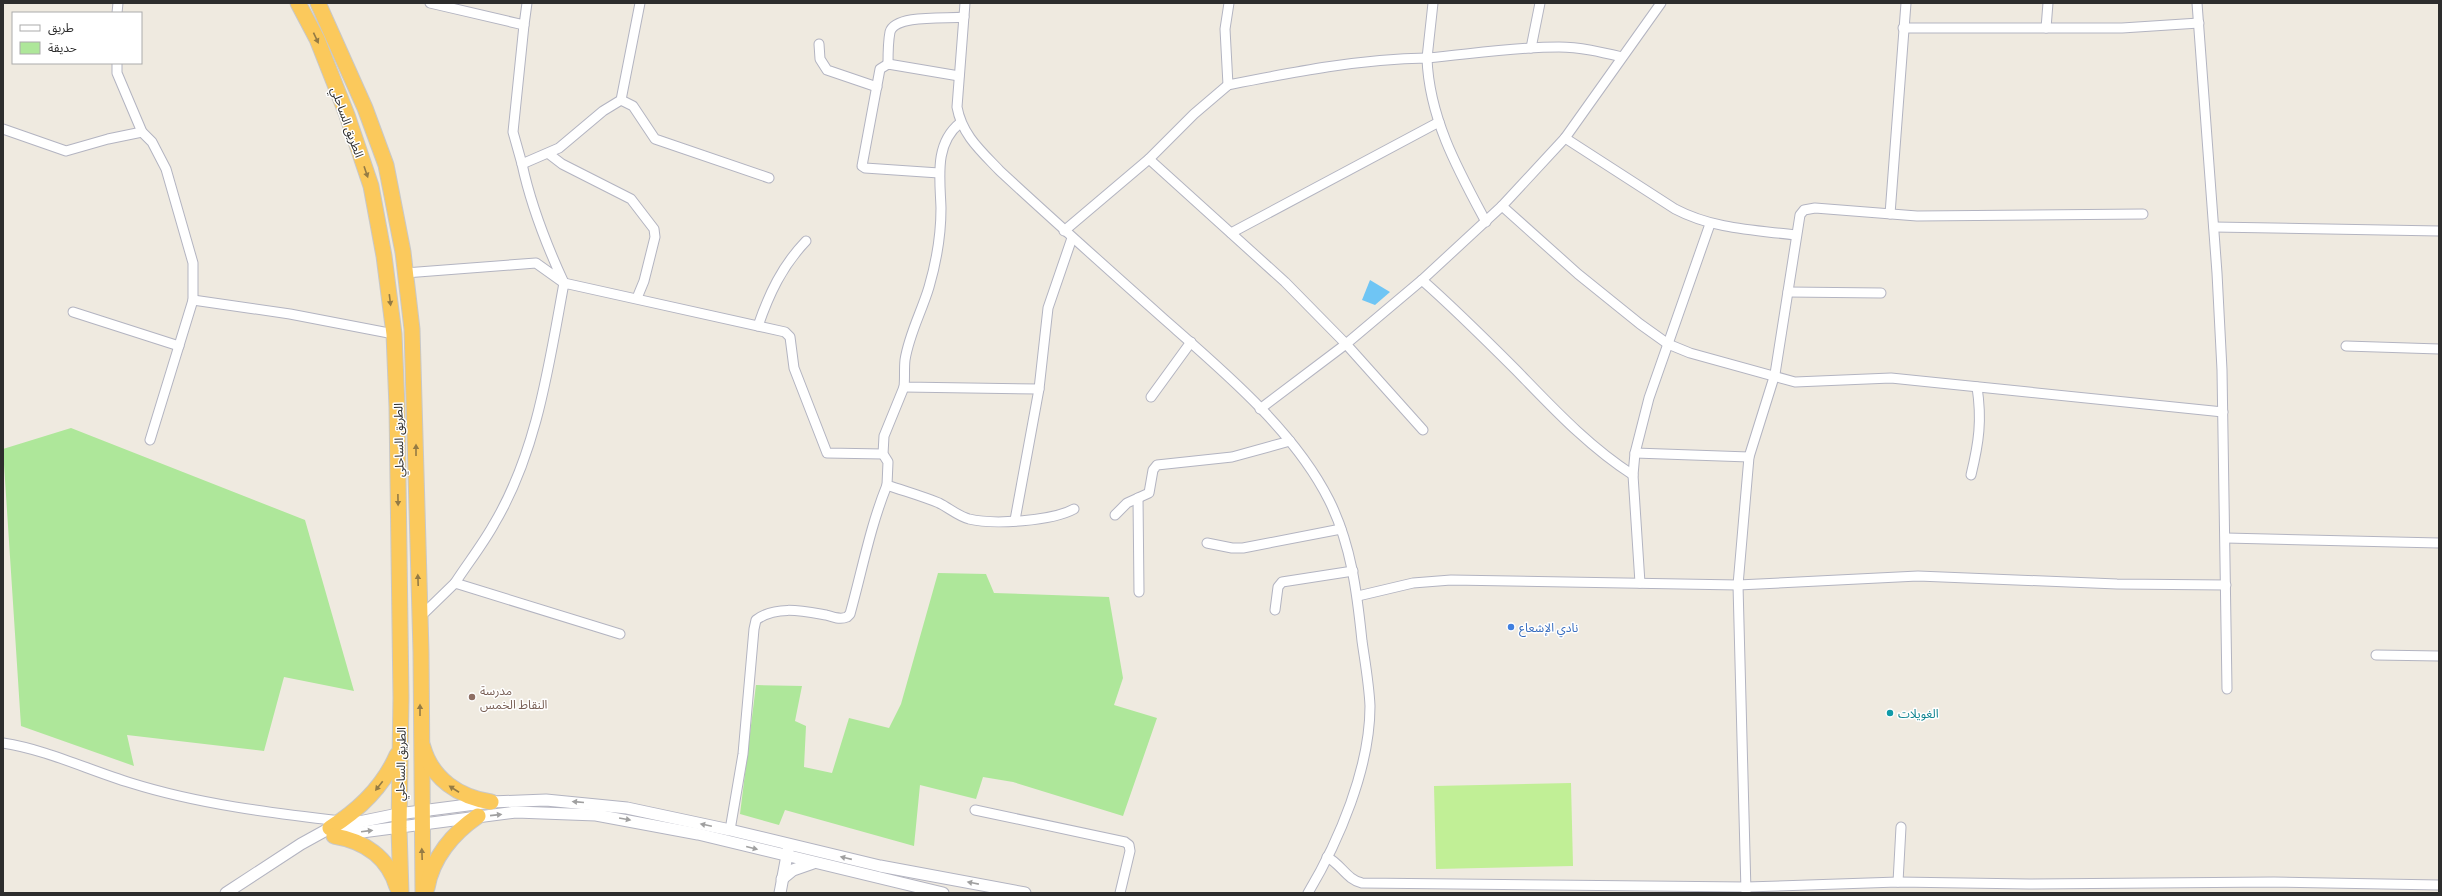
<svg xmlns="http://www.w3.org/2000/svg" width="2442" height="896" viewBox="0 0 2442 896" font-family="'Exo 2','Noto Sans Arabic',sans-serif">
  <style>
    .green { fill: #aee79a }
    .pitch { fill: #c1ef96 }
    .water { fill: #6fc5f4 }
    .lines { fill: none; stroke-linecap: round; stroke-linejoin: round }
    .minor-casing { stroke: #b3b4c1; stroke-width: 11 }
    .tertiary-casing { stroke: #b3b4c1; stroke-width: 13 }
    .trunk-casing { stroke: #c8c8c8; stroke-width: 17 }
    .minor { stroke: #fff; stroke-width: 9 }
    .tertiary { stroke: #fff; stroke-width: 11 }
    .trunk { stroke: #fbc95c; stroke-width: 15 }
    .oneway { fill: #947b44 }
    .oneway2 { fill: #a0a0a0 }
    .shop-dot { fill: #3f7fe0; stroke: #fff; stroke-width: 1.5 }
    .education-dot { fill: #8d6e63; stroke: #fff; stroke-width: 1.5 }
    .culture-dot { fill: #0f9aa8; stroke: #fff; stroke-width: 1.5 }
    .labels { text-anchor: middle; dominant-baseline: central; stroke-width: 3; stroke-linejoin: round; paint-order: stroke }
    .street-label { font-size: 12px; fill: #2d2d2d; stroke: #fff }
    .shop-label { font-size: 12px; fill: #366cbe; stroke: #fff; text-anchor: start }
    .education-label { font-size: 12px; fill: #785e54; stroke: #fff; text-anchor: start }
    .culture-label { font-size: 12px; fill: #0d838f; stroke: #fff; text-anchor: start }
  </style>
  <rect width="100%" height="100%" fill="#efeae0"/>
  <g class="green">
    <path d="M71 428 305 520 354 691 284 677 264 751 127 735 134 766 21 726 3 449Z"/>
    <path d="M938 573 986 574 994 593 1109 597 1123 678 1114 705 1157 718 1123 816 1013 782 983 777 976 799 920 785 914 846 785 810 779 825 740 814 756 685 802 686 795 721 806 726 804 767 832 773 849 718 889 728 901 704Z"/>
  </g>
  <path class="pitch" d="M1571 783 1573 866 1436 869 1434 786Z"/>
  <path class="water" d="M1370 280 1390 292 1375 305 1362 300Z"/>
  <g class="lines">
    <g class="minor-casing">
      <g id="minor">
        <path d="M430 3 524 25 527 3"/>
        <path d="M965 3 957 107C962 135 981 151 1000 171 1054 221 1109 270 1164 319 1222 370 1294 430 1329 500 1351 544 1357 592 1362 641 1365 662 1369 684 1370 706 1370 768 1339 841 1308 893"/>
        <path d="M1229 3 1225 29 1228 85C1294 72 1359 59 1427 58 1429 118 1458 170 1486 222"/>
        <path d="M1433 3 1427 58C1471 54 1515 47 1559 47 1580 47 1601 52 1622 57"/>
        <path d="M2197 3 2217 273 2222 370 2227 689"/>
        <path d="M117 13 118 3"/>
        <path d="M524 25 513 132 522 164 559 148 603 111 621 100 633 106 655 139 769 178"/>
        <path d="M1903 28H2122L2199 23"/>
        <path d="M2046 28 2048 3"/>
        <path d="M819 44 820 59 827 70 877 87"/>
        <path d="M1531 48 1540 3"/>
        <path d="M117 63V73L142 132 152 142 166 169 193 263V300L150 440"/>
        <path d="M888 64C888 54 888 42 890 32 895 14 948 19 964 17"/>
        <path d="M621 100 640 3"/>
        <path d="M960 123C934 144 940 178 941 208 941 234 936 263 929 287 922 311 909 334 905 360 904 369 905 378 904 387L1039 389 1048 308 1072 238"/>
        <path d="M3 129 66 151 108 139 142 132"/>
        <path d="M1565 138 1675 209C1713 229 1754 230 1795 235"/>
        <path d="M549 154 562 164 631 199 654 229 655 237 644 281 637 298"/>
        <path d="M1149 159 1285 282 1346 344 1423 430"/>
        <path d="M939 173 865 168 862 166 880 69 888 64 959 76"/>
        <path d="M1502 206 1578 274 1640 324 1668 344 1690 353 1795 382 1891 378 2223 412"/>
        <path d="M1890 214 1906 3"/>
        <path d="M2214 227 2439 231"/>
        <path d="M1064 231 1149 159 1194 114 1228 85"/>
        <path d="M1231 233 1439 122"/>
        <path d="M405 273 536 263 564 283C546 244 531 206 522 164"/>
        <path d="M1422 280C1455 309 1485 339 1516 370 1553 408 1588 446 1633 475"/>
        <path d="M1788 292 1881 293"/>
        <path d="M193 300 290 314 394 334"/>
        <path d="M73 312 179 346"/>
        <path d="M758 326C769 294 782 266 806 241"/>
        <path d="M2346 346 2439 349"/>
        <path d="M904 387 884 436 883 454 888 462 887 485C904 491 922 496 939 503 949 508 958 516 969 519 994 525 1052 521 1074 509"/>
        <path d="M1151 397 1191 342"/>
        <path d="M1260 409 1346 344 1422 280 1502 206 1565 138 1661 3"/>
        <path d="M1635 453 1749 457"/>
        <path d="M1971 475C1979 442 1982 420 1977 387"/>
        <path d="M1138 498 1139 592"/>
        <path d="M1115 515 1127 503 1149 493 1153 470 1157 465 1232 457 1290 441"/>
        <path d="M1015 520 1039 389"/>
        <path d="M2226 538 2439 543"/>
        <path d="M1207 543 1232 548H1243L1341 529"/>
        <path d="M455 583C468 563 483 544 494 524 537 452 549 364 564 283L785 332 790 337 794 368 827 453 883 454"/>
        <path d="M1640 583 1633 475 1635 453 1649 398 1710 224"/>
        <path d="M1358 596 1413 583 1451 580 1738 585 1918 576 2117 584 2226 585"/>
        <path d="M1275 610 1278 587 1282 582 1353 571"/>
        <path d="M420 617 455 583 620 634"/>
        <path d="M2376 655 2439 656"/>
        <path d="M3 743C48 750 88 770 131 783 198 804 271 813 341 821"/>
        <path d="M975 810 1125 842 1129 845 1130 851 1120 893"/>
        <path d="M730 830 743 754 754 629 756 620C776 605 803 611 826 615 832 617 840 620 847 617L850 614C862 571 870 527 887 485"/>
        <path d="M1327 857C1341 864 1347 880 1362 883L1746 887 1898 882 2029 884 2274 882 2439 885"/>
        <path d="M1898 882 1901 827"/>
        <path d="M1746 892 1738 585 1749 457 1775 374 1800 215 1804 210 1815 208 1917 216 2143 214"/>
      </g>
    </g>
    <g class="tertiary-casing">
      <g id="tertiary">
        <path d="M339 835 516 812 596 815 698 834 943 893"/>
        <path d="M782 879 793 870 813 863"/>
        <path d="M226 893 301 844 330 828 398 814 491 802 546 800 627 808 730 830 880 866 1025 893"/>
        <path d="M780 893 788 850"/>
      </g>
    </g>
    <g class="trunk-casing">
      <g id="trunk">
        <path d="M298 3 317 39 347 115 371 186 384 256 394 334 397 407 401 698 399 828 401 893"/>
        <path d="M318 3 365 108 386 165 403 252 412 329 421 652 423 893"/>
        <path d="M423 747C432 779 459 797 491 802"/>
        <path d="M330 828C359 810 383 787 397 755"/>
        <path d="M334 836C364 841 388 857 397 887"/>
        <path d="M427 888C432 858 453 833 478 816"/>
      </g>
    </g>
    <use href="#minor" class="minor"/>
    <use href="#tertiary" class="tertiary"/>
    <use href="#trunk" class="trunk"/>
  </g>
  <defs><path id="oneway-solid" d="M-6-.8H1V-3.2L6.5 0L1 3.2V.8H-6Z"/></defs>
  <g class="oneway">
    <use href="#oneway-solid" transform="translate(316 38) rotate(65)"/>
    <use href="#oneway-solid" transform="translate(366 172) rotate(71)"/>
    <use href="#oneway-solid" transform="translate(390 300) rotate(83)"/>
    <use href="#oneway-solid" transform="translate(416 450) rotate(-90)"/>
    <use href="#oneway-solid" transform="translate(398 500) rotate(89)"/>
    <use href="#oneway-solid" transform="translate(418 580) rotate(-92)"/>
    <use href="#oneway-solid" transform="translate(420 710) rotate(-90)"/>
    <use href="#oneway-solid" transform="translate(379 786) rotate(128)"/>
    <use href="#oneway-solid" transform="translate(454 789) rotate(-147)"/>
    <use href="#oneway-solid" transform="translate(422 854) rotate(-92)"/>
  </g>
  <g class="oneway2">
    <use href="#oneway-solid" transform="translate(578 802) rotate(-175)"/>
    <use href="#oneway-solid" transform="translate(496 815) rotate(-6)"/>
    <use href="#oneway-solid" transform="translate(625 819) rotate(10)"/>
    <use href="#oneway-solid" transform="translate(706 825) rotate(-168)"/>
    <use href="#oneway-solid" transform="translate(367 831) rotate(-7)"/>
    <use href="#oneway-solid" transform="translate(752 848) rotate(14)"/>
    <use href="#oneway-solid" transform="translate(846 858) rotate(-167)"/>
    <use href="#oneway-solid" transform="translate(973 883) rotate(-169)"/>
  </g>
  <circle class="shop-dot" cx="1511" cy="627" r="4"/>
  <circle class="education-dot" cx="472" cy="697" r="4"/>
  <circle class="culture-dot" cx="1890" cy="713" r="4"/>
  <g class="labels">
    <g class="street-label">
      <text transform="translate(348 122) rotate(70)">الطريق الساحلي</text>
      <text transform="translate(398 440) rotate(-91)">الطريق الساحلي</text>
      <text transform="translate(400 764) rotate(-89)">الطريق الساحلي</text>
    </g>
    <g class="shop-label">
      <text x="1519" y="627">نادي الإشعاع</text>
    </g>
    <g class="education-label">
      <text x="480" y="690">مدرسة<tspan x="480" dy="14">النقاط الخمس</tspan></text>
    </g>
    <g class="culture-label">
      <text x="1898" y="713">الغويلات</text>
    </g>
  </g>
  <rect width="2442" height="896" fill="none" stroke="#2d2d2d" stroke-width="8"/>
  <rect x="12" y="12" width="130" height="52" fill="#ffffff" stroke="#ababab"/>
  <rect x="20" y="25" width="20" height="6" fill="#ffffff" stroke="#ababab"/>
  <text x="48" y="32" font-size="12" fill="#2d2d2d">طريق</text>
  <rect x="20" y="42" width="20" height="12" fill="#aee79a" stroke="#ababab"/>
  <text x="48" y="52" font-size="12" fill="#2d2d2d">حديقة</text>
</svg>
